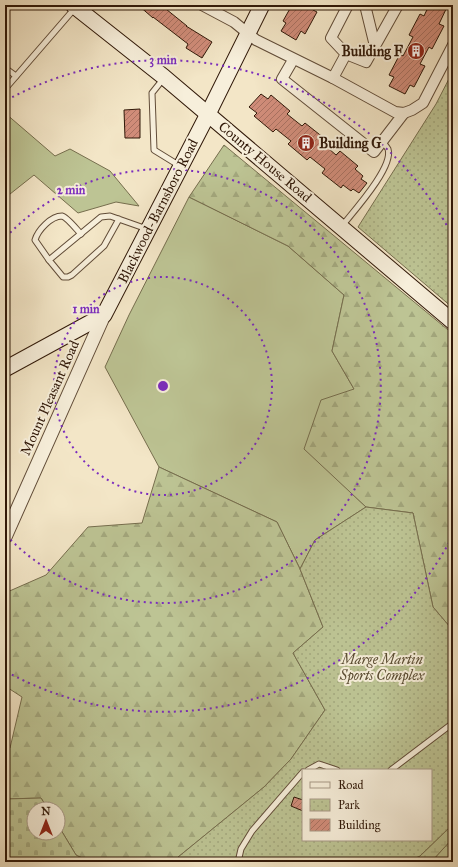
<svg xmlns="http://www.w3.org/2000/svg" width="458" height="867" viewBox="0 0 458 867" font-family="'IM FELL Great Primer',serif">
  <style>
    .green { fill: #bdc494; stroke: #766e4e }
    .forest { fill: url(#forest-firs); stroke: #766e4e }
    .wetland { fill: url(#wetland-marsh); stroke: #766e4e }
    .cemetery { fill: url(#cemetery-stones); stroke: #766e4e }
    .park { fill: url(#park-dots); stroke: #766e4e; fill-rule: evenodd }
    .building { fill: url(#building-hatch); stroke: #301808 }
    .lines { fill: none; stroke-linecap: round; stroke-linejoin: round }
    .service-casing { stroke: #614c38; stroke-width: 7 }
    .minor-casing { stroke: #614c38; stroke-width: 12 }
    .tertiary-casing { stroke: #614c38; stroke-width: 15 }
    .secondary-casing { stroke: #301808; stroke-width: 17 }
    .service { stroke: #f7efdb; stroke-width: 5 }
    .minor { stroke: #f7efdb; stroke-width: 10 }
    .tertiary { stroke: #f7efdb; stroke-width: 13 }
    .secondary { stroke: #f7efdb; stroke-width: 15 }
    .ring { fill: none; stroke: #7b2cbf; stroke-width: 2; stroke-dasharray: 2 4 }
    .labels { text-anchor: middle; dominant-baseline: central; stroke-width: 4; stroke-linejoin: round; paint-order: stroke }
    .poi-label { font-size: 14px; font-weight: bold; fill: #301808; stroke: #f7efdb; text-anchor: end }
    .street-label { font-size: 14px; fill: #301808; stroke: #f7efdb }
    .park-label { font-size: 14px; font-style: italic; fill: #5a4c32; stroke: #f7efdb }
    .centre { fill: #7b2cbf; stroke: #f7efdb; stroke-width: 2 }
    .ring-label { font-size: 12px; text-anchor: middle; font-weight: bold; fill: #7b2cbf; stroke: #f7efdb; stroke-width: 4; stroke-linejoin: round; paint-order: stroke }
  </style>
  <defs>
    <pattern id="forest-firs" width="22" height="20" patternUnits="userSpaceOnUse"><rect width="22" height="20" fill="#bdc494"/><path d="M5 1l3.5 6h-7zM16 11l3.5 6h-7z" fill="#a3a87e"/></pattern>
    <pattern id="wetland-marsh" width="20" height="14" patternUnits="userSpaceOnUse"><rect width="20" height="14" fill="#bdc494"/><path d="M1 5h8M5 5V1M11 12h8M15 12V8" fill="none" stroke="#a3a87e"/></pattern>
    <pattern id="cemetery-stones" width="16" height="16" patternUnits="userSpaceOnUse"><rect width="16" height="16" fill="#bdc494"/><path d="M2 7V4a2 2 0 0 1 4 0v3zM10 15v-3a2 2 0 0 1 4 0v3z" fill="#a3a87e"/></pattern>
    <pattern id="park-dots" width="8" height="8" patternUnits="userSpaceOnUse"><rect width="8" height="8" fill="#bdc494"/><path d="M2 2h.1M6 6h.1" fill="none" stroke="#a3a87e" stroke-width="1.8" stroke-linecap="round"/></pattern>
    <pattern id="building-hatch" width="6" height="6" patternUnits="userSpaceOnUse"><rect width="6" height="6" fill="#d08c79"/><path d="M-1 1l2-2M0 6l6-6M5 7l2-2" fill="none" stroke="#a97161"/></pattern>
  </defs>
  <rect width="100%" height="100%" fill="#f3e6c7"/>
  <filter id="stains"><feTurbulence type="fractalNoise" baseFrequency=".005" numOctaves="4"/><feColorMatrix values="0 0 0 0 .2 0 0 0 0 .09 0 0 0 0 .02 0 0 0 .5 -.17"/></filter>
  <radialGradient id="worn" r=".72"><stop offset=".6" stop-color="#630" stop-opacity="0"/><stop offset="1" stop-color="#630" stop-opacity=".3"/></radialGradient>
  <g class="green">
    <path d="M5 113 55 156 70 149 110 171 139 206 116 202 78 213 34 175 5 198Z"/>
    <path d="M189 197 288 246 344 295 332 351 354 389 305 449 366 507 315 540 300 569 277 522 159 467 105 367 129 315Z"/>
  </g>
  <g class="forest">
    <path d="M224 145 453 334V627H450L433 607 413 513 366 507 304 449 321 400 354 389 332 351 344 295 288 246 189 197Z"/>
    <path d="M159 467 277 522 300 569 323 627 293 653 325 710 291 759 264 787 172 862H90L76 855 58 825V809H48L41 798 5 799V749L10 748 22 697 5 686V593L46 575 88 527 142 523Z"/>
    <path d="M453 838V862H431Z"/>
  </g>
  <path class="wetland" d="M453 824V838L431 862H407L420 856Z"/>
  <path class="cemetery" d="M41 798 48 809H34V833H58V825L76 855 90 862H5V799Z"/>
  <g class="park">
    <path d="M453 71V308L358 227 436 104Z"/>
    <path d="M366 507 413 513 433 607 450 627H453V824L420 856 407 862H172L264 787 291 759 325 710 293 653 323 627 300 569 315 540ZM303 770H431V840H303Z"/>
  </g>
  <g class="building">
    <path d="M138 5H161L187 26H186L212 42 202 58 186 48 188 44 153 17V18Z"/>
    <path d="M292 5H315L313 10 317 12 305 34 301 31 296 40 281 31 286 23 283 21Z"/>
    <path d="M429 5H448L439 24 444 26 432 49 429 47 420 64 425 66 414 87 410 85 405 94 389 86 394 77 389 75 400 54 403 56 413 37 409 35 420 14 424 16Z"/>
    <path d="M261 94 268 99 271 95 290 111 287 114 302 126 305 123 324 138 321 142 336 155 340 151 358 166 355 169 363 176 361 179 367 183 359 193 353 189 351 191 343 185 341 188 322 173 325 169 310 157 307 160 288 144 291 141 276 129 273 132 254 116 257 113 249 107Z"/>
    <path d="M140 109V138H125L124 110Z"/>
    <path d="M294 797 303 800V811L291 806Z"/>
  </g>
  <g class="lines">
    <g class="service-casing">
      <g id="service">
        <path d="M5 68 16 76"/>
        <path d="M164 78 152 93 154 150 180 166"/>
        <path d="M5 89 75 8"/>
        <path d="M119 219 104 246 72 275 68 277H63L49 260 101 217 110 216 147 229"/>
        <path d="M342 226C353 212 394 167 388 149 387 147 384 144 382 141"/>
        <path d="M49 260 35 240C38 230 51 216 62 216 67 217 77 230 81 234"/>
        <path d="M308 770 319 764 337 770"/>
        <path d="M391 770 453 723"/>
        <path d="M238 862 241 849 252 831 303 772"/>
      </g>
    </g>
    <g class="minor-casing">
      <g id="minor">
        <path d="M202 5 234 22 256 40 333 78 395 112 404 113 412 110 423 103 453 45"/>
        <path d="M348 5 331 38 346 54 366 62 398 5"/>
        <path d="M365 5 375 46"/>
        <path d="M293 60 282 79 374 152 404 113"/>
        <path d="M333 78 346 54"/>
      </g>
    </g>
    <g class="tertiary-casing">
      <path id="tertiary" d="M5 537 104 315"/>
    </g>
    <g class="secondary-casing">
      <g id="secondary">
        <path d="M73 5 164 77 453 322"/>
        <path d="M5 369 104 315 208 114 262 5"/>
      </g>
    </g>
    <use href="#service" class="service"/>
    <use href="#minor" class="minor"/>
    <use href="#tertiary" class="tertiary"/>
    <use href="#secondary" class="secondary"/>
  </g>
  <g class="ring">
    <circle cx="163" cy="386" r="109"/>
    <path d="M6 237A217 217 0 1 1 6 535"/>
    <path d="M452 537A326 326 0 0 1 7 672M7 100A326 326 0 0 1 452 235"/>
  </g>
  <defs>
    <g id="building-disc" transform="scale(0.9)"><circle r="9.5" fill="#8f2418" stroke="#f7efdb"/><path d="M-4-6H4V6H1V3H-1V6H-4ZM-2.5-4.3h1.7v1.8h-1.7ZM.8-4.3h1.7v1.8H.8ZM-2.5-1h1.7V.8h-1.7ZM.8-1h1.7V.8H.8Z" fill="#fff"/></g>
  </defs>
  <g fill-rule="evenodd">
    <use href="#building-disc" x="416" y="51"/>
    <use href="#building-disc" x="306" y="143"/>
  </g>
  <g class="labels">
    <g class="poi-label">
      <text x="403" y="51">Building F</text>
      <text x="319" y="143" text-anchor="start">Building G</text>
    </g>
    <g class="street-label">
      <text transform="translate(265 162) rotate(40)">County House Road</text>
      <text transform="translate(158 211) rotate(-63)">Blackwood-Barnsboro Road</text>
      <text transform="translate(50 398) rotate(-66)">Mount Pleasant Road</text>
    </g>
    <g class="park-label">
      <text x="382" y="659">Marge Martin<tspan x="382" dy="16">Sports Complex</tspan></text>
    </g>
  </g>
  <circle cx="163" cy="386" r="6" class="centre"/>
  <g class="ring-label">
    <text x="163" y="64">3 min</text>
    <text x="71" y="194">2 min</text>
    <text x="86" y="313">1 min</text>
  </g>
  <rect width="458" height="867" fill="none" stroke="#f3e6c7" stroke-width="20"/>
  <rect x="6" y="6" width="446" height="855" fill="none" stroke="#301808" stroke-width="2"/>
  <rect x="10" y="10" width="438" height="847" fill="none" stroke="#301808"/>
  <rect x="302" y="769" width="130" height="72" fill="#f7efdb" stroke="#a79987"/>
  <rect x="310" y="782" width="20" height="6" fill="#f7efdb" stroke="#a79987"/>
  <text x="338" y="789" font-size="12" fill="#301808">Road</text>
  <rect x="310" y="799" width="20" height="12" fill="url(#park-dots)" stroke="#a79987"/>
  <text x="338" y="809" font-size="12" fill="#301808">Park</text>
  <rect x="310" y="819" width="20" height="12" fill="url(#building-hatch)" stroke="#a79987"/>
  <text x="338" y="829" font-size="12" fill="#301808">Building</text>
  <g transform="translate(46 821)"><circle r="19" fill="#f7efdb" stroke="#a79987"/>
  <path d="M0-3L7 15L0 10L-7 15Z" fill="#8f2418"/>
  <text y="-6" font-size="11" font-weight="bold" text-anchor="middle" fill="#301808">N</text>
  </g>
  <rect width="100%" height="100%" filter="url(#stains)"/>
  <rect width="100%" height="100%" fill="url(#worn)"/>
</svg>
